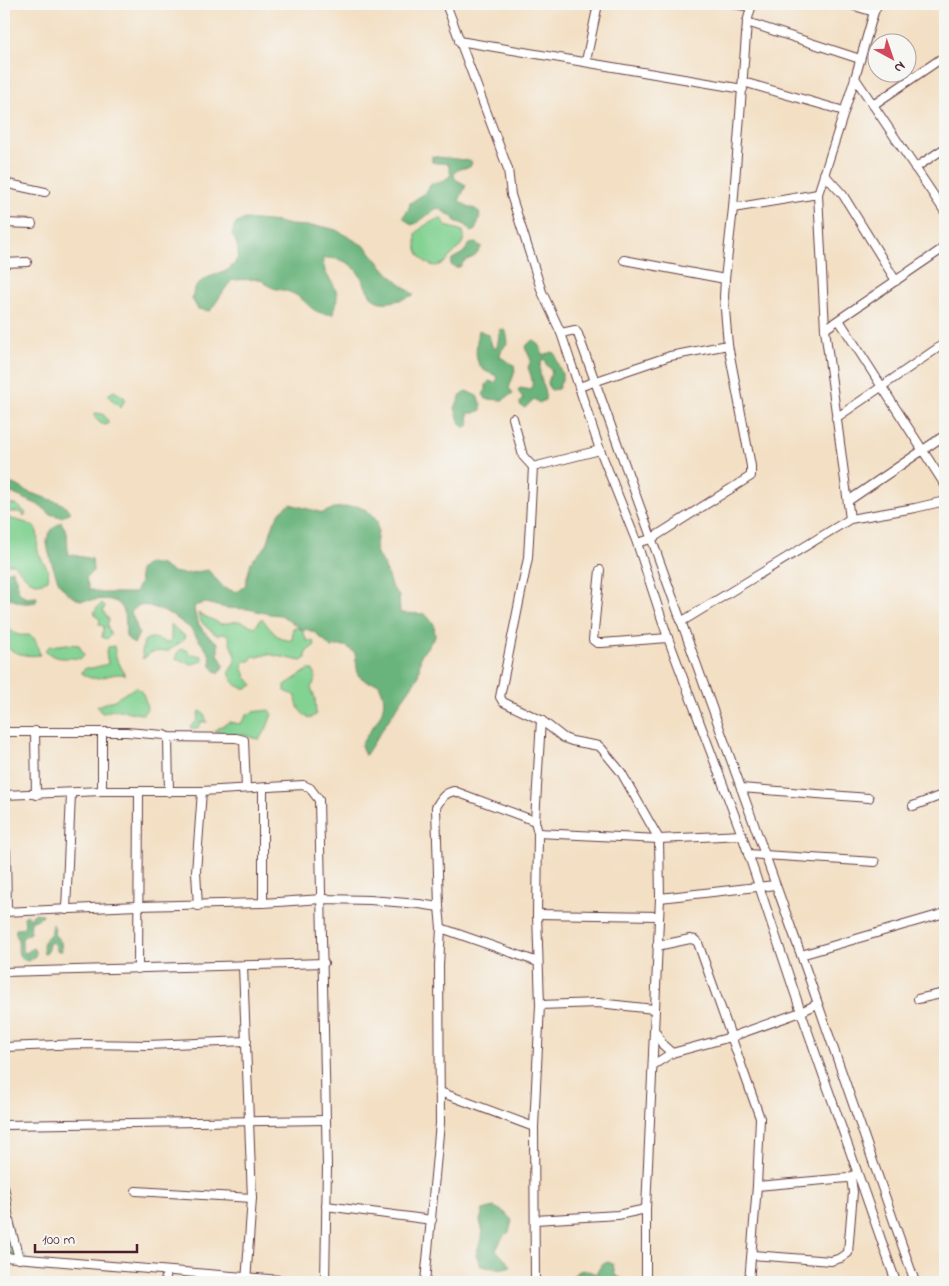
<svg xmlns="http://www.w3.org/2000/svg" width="949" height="1286" viewBox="0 0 949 1286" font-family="'Indie Flower',sans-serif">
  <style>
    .green { fill: #82d292; stroke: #66785e }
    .forest { fill: #69b47c; stroke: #5a6a54 }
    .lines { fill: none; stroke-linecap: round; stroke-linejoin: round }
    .minor-casing { stroke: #633c42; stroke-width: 10 }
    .minor { stroke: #fff; stroke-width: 8 }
  </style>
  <rect width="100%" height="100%" fill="#f6f6f2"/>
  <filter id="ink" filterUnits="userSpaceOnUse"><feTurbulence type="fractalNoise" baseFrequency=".02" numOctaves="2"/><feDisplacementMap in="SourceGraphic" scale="10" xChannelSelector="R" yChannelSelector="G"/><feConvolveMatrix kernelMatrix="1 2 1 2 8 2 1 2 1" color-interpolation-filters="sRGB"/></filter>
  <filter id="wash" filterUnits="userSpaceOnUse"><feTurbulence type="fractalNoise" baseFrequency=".0096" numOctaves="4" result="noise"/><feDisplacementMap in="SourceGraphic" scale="20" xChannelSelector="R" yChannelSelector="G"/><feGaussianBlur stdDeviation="1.12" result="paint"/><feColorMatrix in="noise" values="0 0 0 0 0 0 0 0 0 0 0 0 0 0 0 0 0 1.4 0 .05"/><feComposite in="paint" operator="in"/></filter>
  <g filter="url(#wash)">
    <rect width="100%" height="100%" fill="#f3dfc3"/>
    <g class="green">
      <path d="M439 218 444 221 446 226 463 231C466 243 459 247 452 255 449 257 447 261 444 263 431 272 418 258 416 245 416 241 416 237 416 233L424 226Z"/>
      <path d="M114 391 124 397 125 400 120 408 109 397V394Z"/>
      <path d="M95 413 103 414 108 421V424L105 425 100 423 94 416Z"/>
      <path d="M4 503 17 505 26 513 24 516 20 512H4Z"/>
      <path d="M4 516C12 520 28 522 33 526 41 532 36 543 38 552 42 563 51 568 48 580 28 589 27 575 13 564H7L4 566Z"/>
      <path d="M102 603 105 606 103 611 109 620 107 625 111 635 107 639 102 637 104 626 99 625 100 619 95 616 94 611Z"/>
      <path d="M198 613 221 624 239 621 255 627 262 618C269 628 279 642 292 640L293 628C304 627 303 633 307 641H313L315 645 306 652V658L301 661 268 654 258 657 253 656 250 661H245L242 666 246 677 253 685C242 693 232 684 229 672 236 660 237 660 232 648 230 644 230 640 228 635L223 634 217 635C209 629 200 624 198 613Z"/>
      <path d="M4 623C8 626 11 632 16 634 20 636 24 635 28 635 38 637 37 648 40 655 28 657 13 654 4 645Z"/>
      <path d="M171 624 179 632 184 635 185 639 168 651 152 652 143 659 142 653 144 641C152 635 159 639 166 643L171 641Z"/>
      <path d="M67 644 79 645 84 655 80 659C66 656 56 662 45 650L50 646Z"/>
      <path d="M114 646 116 657 125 675C110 670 95 687 81 672L86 668H92L108 664 106 652 108 647Z"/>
      <path d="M181 649 187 650 191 654 202 656 203 661 192 664 176 659 177 653Z"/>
      <path d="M308 670H313C316 678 316 681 311 687L315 698 316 715 310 718C301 715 296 706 296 696L285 691V685Z"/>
      <path d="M136 687C144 692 146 700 147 709L143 714C133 714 124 709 114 710 110 710 107 713 102 713L97 706 114 700Z"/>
      <path d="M270 710 272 714 266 730 259 739C253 739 249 736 243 735 234 735 223 735 214 731L229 722 240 724 247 715 252 712Z"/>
      <path d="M199 711 204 713 207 722H201L199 727 193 729 190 727 197 721Z"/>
    </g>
    <g class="forest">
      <path d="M432 156C445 159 460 158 472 162L470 167 458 169 454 174 455 179 466 185 459 201C474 212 487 205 475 230L471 232 466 225 455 221 452 216 437 208 417 223 411 225 403 217 409 208 410 203 425 193 432 183 442 182 451 175 448 164C442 162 438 164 432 162Z"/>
      <path d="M245 219 278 222 290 225 325 227 336 230 366 247 388 273 414 295C403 299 386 306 375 300 370 296 366 288 364 283 355 263 343 258 323 258 323 285 346 281 333 314 309 315 310 301 292 293 277 287 274 292 260 279L232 280C223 290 218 301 210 311L198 309 192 299C193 295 193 290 196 287 203 277 213 276 224 272 240 264 242 249 232 235L235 224Z"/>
      <path d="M475 243 481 246V248L474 257 464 261 461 266 456 268 451 265 452 259 463 253 470 244Z"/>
      <path d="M501 329 506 331 508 342 501 351 500 357 514 365 515 371 509 388 513 393 503 400 486 399 483 394 486 390V385L489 381 495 383 498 378C494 373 489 374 484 370 472 362 477 342 479 330L489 335 492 346 496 349C499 342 498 336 501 329Z"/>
      <path d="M534 340 540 347 543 355 553 352 556 356 557 362 562 374V380L558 389 551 390 549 388 548 382 552 371 546 364 545 359H543C534 372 547 387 545 400L539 403 534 399 525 408 520 405V403L523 398 518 391 520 388 531 390C534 384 531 374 528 368L531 360 525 347 531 341Z"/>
      <path d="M466 391 477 396 481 404V410L475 413H468L469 425 464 428 460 424 455 408 461 395Z"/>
      <path d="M4 481 18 486 28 492 61 503 71 512 61 517 50 514 41 506 9 492 4 493Z"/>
      <path d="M290 504 323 513 334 508 357 506 368 511 377 521 378 532 376 544 377 555 384 564 391 586 399 596 400 613 425 614 434 624 435 637 421 655 418 677 397 707 365 756 361 745C373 723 394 709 378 683L367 682 358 675 355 653 346 646H334L332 649 316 633 306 629 304 631 281 615 270 614 248 609 226 608 205 603 194 606C195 624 204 634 218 643V654L224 665 218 674 211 666 210 655 190 628 172 615 150 606 139 605 131 612 139 633 134 644 126 637C125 627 128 611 119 604 107 594 91 604 77 599 72 598 63 589 60 584 56 577 46 548 47 540 49 531 54 527 61 522L67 532 68 554 92 559 93 571 86 578 89 589 101 593H135L140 582 139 570 149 563 161 565 172 572 184 574 208 570 224 588 236 592 245 586 251 562 267 545 274 522 281 511Z"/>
      <path d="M12 570 17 580 18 591 26 598 37 597 36 602C23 605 16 602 4 595V573Z"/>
      <path d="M34 913 43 914 42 917 31 922 30 933 22 938V949L24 952 26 953 33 948 36 953 35 956 28 961C15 958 19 950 18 941 17 935 15 934 16 929H21L25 925 24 917 27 915 31 918Z"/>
      <path d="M52 924 55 928 54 934 61 942 62 951H57L56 946 52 942 49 944 47 953 44 954C42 944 43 940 50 935Z"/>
      <path d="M4 1200 15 1248 24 1254 28 1264C19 1261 12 1263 4 1268Z"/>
      <path d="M494 1207 504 1212 512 1220 509 1232 501 1240 496 1250 511 1266C501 1270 491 1268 481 1266L476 1255 483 1232 480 1221 483 1210Z"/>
      <path d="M608 1262 613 1264 615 1275 628 1282H606L599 1280 594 1282H570V1278C581 1269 582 1268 596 1274L602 1264Z"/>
    </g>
  </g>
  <g filter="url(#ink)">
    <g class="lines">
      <g class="minor-casing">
        <g id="minor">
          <path d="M446 4 508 169 511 195 542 292 561 333 600 450 637 543 668 638 742 835 801 1012 896 1282"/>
          <path d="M734 4 751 7"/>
          <path d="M848 4 874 12"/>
          <path d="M941 4 945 10"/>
          <path d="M747 22 860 59"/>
          <path d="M459 41 743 89"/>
          <path d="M586 61 598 4"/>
          <path d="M855 78 945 212"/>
          <path d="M743 82 844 111"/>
          <path d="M873 105 945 56"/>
          <path d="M915 168 945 148"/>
          <path d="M824 174 843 195 896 281"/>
          <path d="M4 183 45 192"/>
          <path d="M733 208 818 194"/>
          <path d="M4 223 32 224"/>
          <path d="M624 260 725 279"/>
          <path d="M4 263 27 262"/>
          <path d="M839 320 945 485"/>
          <path d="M825 329 945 247"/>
          <path d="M561 333 575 330 578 334 801 955 915 1282"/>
          <path d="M579 387 670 356 728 345"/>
          <path d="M513 418 523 456 533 467"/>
          <path d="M836 418 945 343"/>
          <path d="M600 450 533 467 528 558 500 697 503 702 541 720 564 738 572 741 599 746 602 749 621 772 659 839 660 898 646 1209V1282"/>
          <path d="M848 501 945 435"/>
          <path d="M850 519 825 329 818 194 855 78 874 12 878 4"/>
          <path d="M637 543 651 539 751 476V466L728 345 724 297 725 279 733 208 747 22 752 4"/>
          <path d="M600 570 593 640 597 643H602L668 638"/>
          <path d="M681 622 850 519 915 508 945 501"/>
          <path d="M35 731 36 795"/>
          <path d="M4 732H126L164 735 168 737 236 738 244 740 246 788"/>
          <path d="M168 737 169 792"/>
          <path d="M263 788V903"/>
          <path d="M741 788 869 798"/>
          <path d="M102 791V733"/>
          <path d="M4 795 102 791H202L303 785 310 788 319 800 327 1166 325 1282"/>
          <path d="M913 806 945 794"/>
          <path d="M538 833 659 839 742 835"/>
          <path d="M6 851 7 912"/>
          <path d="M748 854 875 862"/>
          <path d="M660 898 775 885"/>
          <path d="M198 906 196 872 202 791"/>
          <path d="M66 910 71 794"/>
          <path d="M4 912 137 906 263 903 322 899 370 900 419 904 439 907"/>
          <path d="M537 914 658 916"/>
          <path d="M441 928 538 962"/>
          <path d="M657 946 690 939 695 940 698 943 760 1118 757 1186 749 1282"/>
          <path d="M801 955 945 913"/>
          <path d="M243 966 252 1198 246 1282"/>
          <path d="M138 969 139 792"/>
          <path d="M4 972 324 963"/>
          <path d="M918 999 945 993"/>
          <path d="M540 1005 598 1003 654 1009"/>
          <path d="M655 1031 663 1045 672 1053"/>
          <path d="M4 1047 82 1044 147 1045 247 1041"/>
          <path d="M653 1065 672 1053 731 1037 801 1012 817 1004"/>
          <path d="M440 1092 534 1127"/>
          <path d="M4 1125 325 1120"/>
          <path d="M757 1186 847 1178 854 1175"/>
          <path d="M4 1187C7 1198 7 1208 9 1219 11 1232 16 1245 19 1259"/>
          <path d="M136 1191 252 1198"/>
          <path d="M326 1206 432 1220"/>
          <path d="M535 1220 618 1215 646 1209"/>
          <path d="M752 1255 831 1261 841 1258 848 1253 853 1192 851 1177"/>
          <path d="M4 1257 304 1282"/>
          <path d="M165 1282 167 1271"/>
          <path d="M425 1282 440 1123 439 965 441 928 439 907 436 807C441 799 444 793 454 791L535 821"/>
          <path d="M535 1282 534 1127 540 1005 537 914 538 833 535 821 541 720"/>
        </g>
      </g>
      <use href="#minor" class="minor"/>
    </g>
  </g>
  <rect width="949" height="1286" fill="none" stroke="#f6f6f2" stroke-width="20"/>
  <g transform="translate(892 58) rotate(140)"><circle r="24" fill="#f6f6f2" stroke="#b1a0a2"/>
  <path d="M0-4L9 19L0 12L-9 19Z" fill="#d1495b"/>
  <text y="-8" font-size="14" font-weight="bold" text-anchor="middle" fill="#4a1f2b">N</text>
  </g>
  <path d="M35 1244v8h102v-8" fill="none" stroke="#4a1f2b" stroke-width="2.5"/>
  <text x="42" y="1244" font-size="15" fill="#4a1f2b" stroke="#f6f6f2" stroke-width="4" paint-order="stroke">100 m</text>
</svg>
